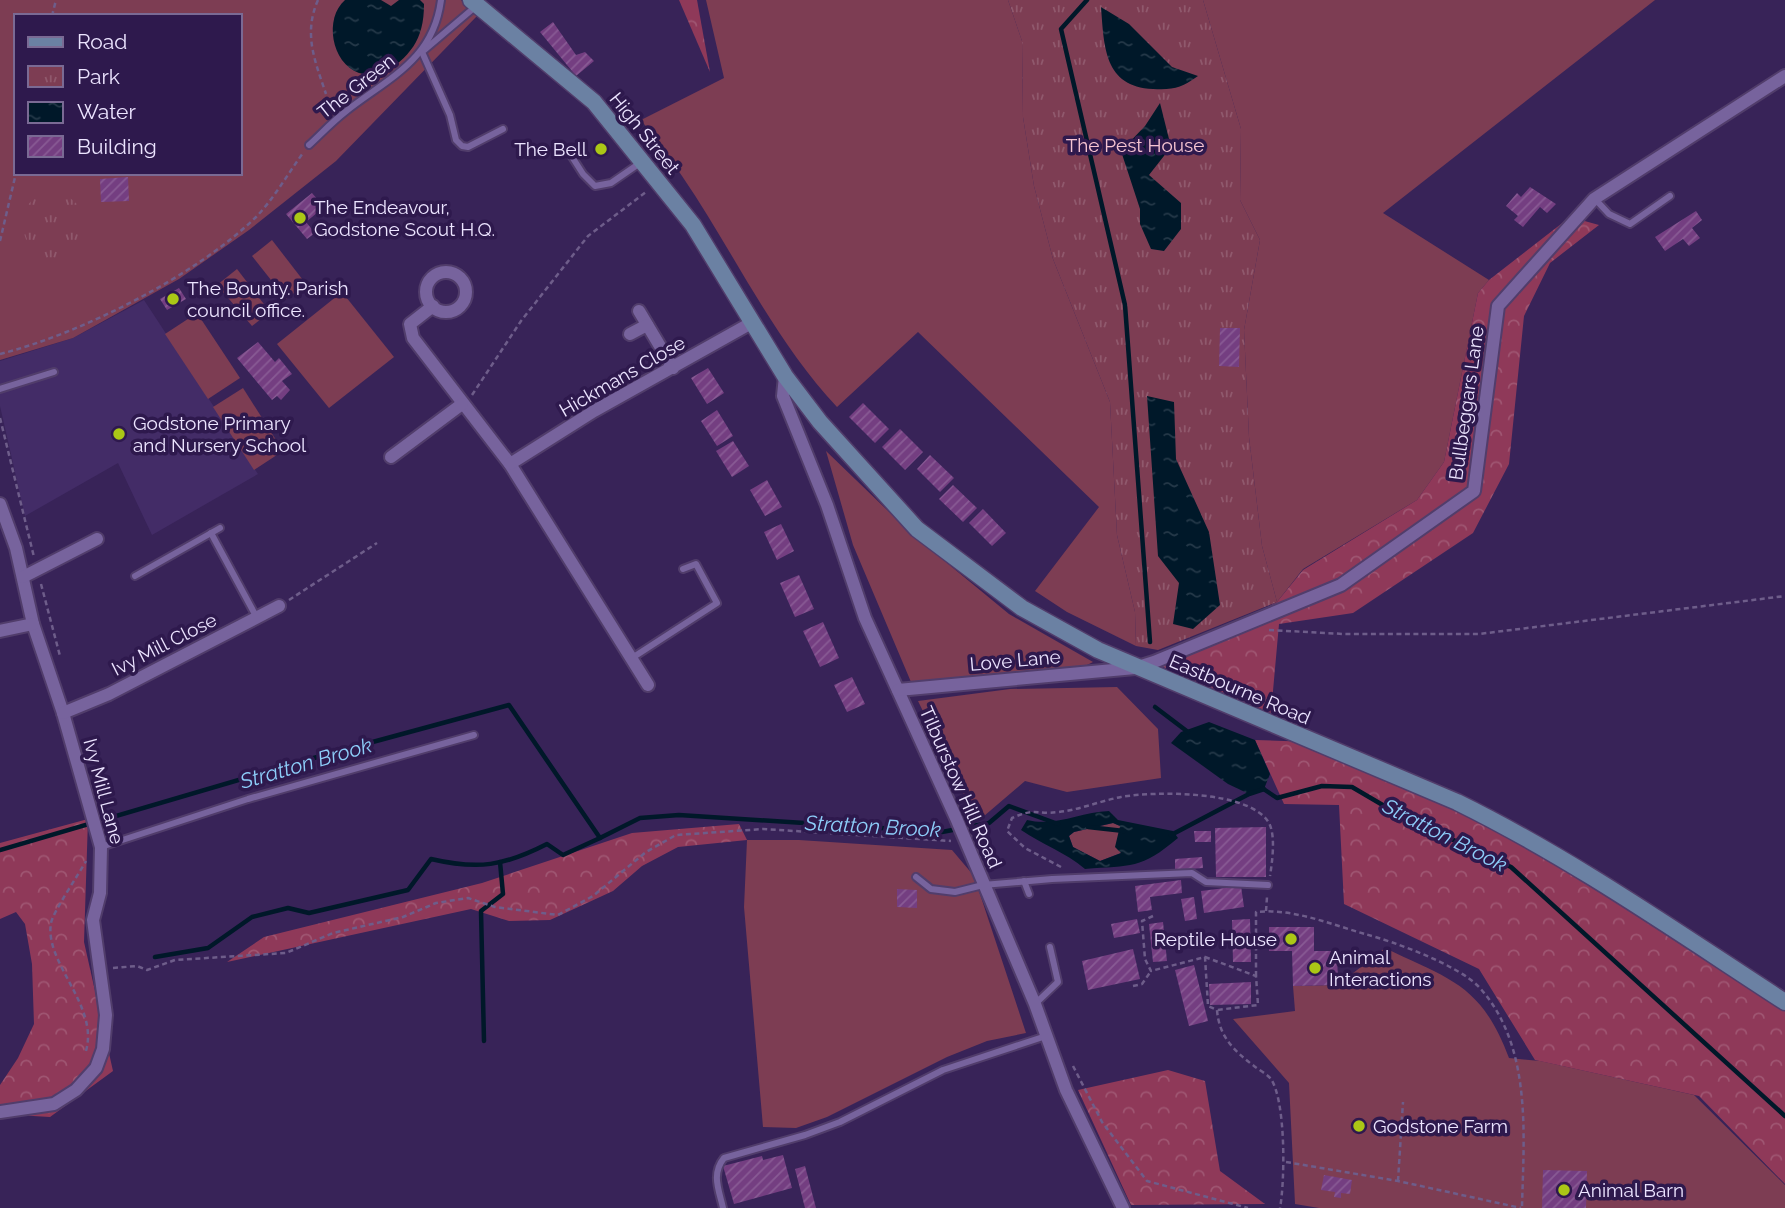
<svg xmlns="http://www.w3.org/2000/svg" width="1785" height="1208" viewBox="0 0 1785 1208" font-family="Raleway,sans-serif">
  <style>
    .built { fill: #432c67 }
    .grass { fill: #7d3d53; fill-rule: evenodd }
    .forest { fill: url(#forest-crowns) }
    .park { fill: url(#park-tufts) }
    .water { fill: url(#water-ripples); fill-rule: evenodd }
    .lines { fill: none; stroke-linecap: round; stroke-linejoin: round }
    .stream { stroke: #001829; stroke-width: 4.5 }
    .building { fill: url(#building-hatch) }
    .service-casing { stroke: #513d6b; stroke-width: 10 }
    .minor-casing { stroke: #513d6b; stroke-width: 16 }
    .secondary-casing { stroke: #513d6b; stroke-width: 19 }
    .path { stroke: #6e5d8a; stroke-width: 2.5; stroke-dasharray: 5 3.5; stroke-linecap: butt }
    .service { stroke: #77639d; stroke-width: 6 }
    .minor { stroke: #77639d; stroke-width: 12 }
    .secondary { stroke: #6b81a3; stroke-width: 16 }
    .poi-dot { fill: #abc716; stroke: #2e194d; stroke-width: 2.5 }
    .labels { text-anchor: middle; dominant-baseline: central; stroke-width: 7; stroke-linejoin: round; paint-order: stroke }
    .street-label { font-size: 19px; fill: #ece4ff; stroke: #2e194d }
    .park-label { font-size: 19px; fill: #f6c4d2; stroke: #2e194d }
    .poi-label { font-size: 19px; fill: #ece4ff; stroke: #2e194d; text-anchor: start }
    .water-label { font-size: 21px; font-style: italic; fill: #8dcdf9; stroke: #2e194d }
  </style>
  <defs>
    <pattern id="forest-crowns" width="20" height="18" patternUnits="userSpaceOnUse" patternTransform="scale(1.75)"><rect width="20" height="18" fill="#8f3959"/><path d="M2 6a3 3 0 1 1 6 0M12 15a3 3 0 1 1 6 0" fill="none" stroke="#9f5672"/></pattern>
    <pattern id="park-tufts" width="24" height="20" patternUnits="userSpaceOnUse" patternTransform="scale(1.75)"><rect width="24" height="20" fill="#7d3d53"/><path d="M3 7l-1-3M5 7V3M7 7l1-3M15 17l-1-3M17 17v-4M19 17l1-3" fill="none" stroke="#90596d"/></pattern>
    <pattern id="water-ripples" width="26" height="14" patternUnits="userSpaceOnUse" patternTransform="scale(1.75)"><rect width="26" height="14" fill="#001829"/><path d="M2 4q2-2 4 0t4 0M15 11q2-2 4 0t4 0" fill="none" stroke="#253949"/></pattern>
    <pattern id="building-hatch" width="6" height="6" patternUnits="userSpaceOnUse" patternTransform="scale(1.75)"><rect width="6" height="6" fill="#743e81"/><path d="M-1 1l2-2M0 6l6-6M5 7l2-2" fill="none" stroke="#885a94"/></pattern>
  </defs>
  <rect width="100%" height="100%" fill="#382358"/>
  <path class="built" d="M144 300 258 474 152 535 118 463 25 516 0 406V361L73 338Z"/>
  <g class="grass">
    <path d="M0 0H461L477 16 336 161 249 230 179 279 73 338 0 360ZM16 16H240V173H16Z"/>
    <path d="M706 0H1008L1022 41 1023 117 1034 186 1053 259 1110 402 1117 535 1135 612 1136 646 1067 612 1035 591 1099 507 918 332 837 407C773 339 734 252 682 176 669 157 655 138 641 120L724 78Z"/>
    <path d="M1203 0H1655L1383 213 1489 280 1478 293 1444 462 1417 500 1303 569 1277 602 1262 546 1249 437 1244 330 1260 240 1240 200 1241 129Z"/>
    <path d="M272 240 306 284 286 299 252 256Z"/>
    <path d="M237 269 270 312 252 326 217 285Z"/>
    <path d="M342 292 394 357 329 408 277 344Z"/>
    <path d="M197 313 240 378 208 399 165 334Z"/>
    <path d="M243 388 283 451 254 470 213 407Z"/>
    <path d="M826 451 913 535 1009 614 1093 662 1081 668 911 682 853 545Z"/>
    <path d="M1117 687 1158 729 1161 778 1067 792 1025 781 977 822 918 701 1010 689Z"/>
    <path d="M1113 823 1120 826 1121 853 1100 861 1073 847 1069 836 1074 832Z"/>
    <path d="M747 840H799L952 850 974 876 1026 1033 987 1041 947 1057 827 1117 796 1128 763 1127 744 907Z"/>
    <path d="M1385 948C1451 980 1481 984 1509 1058L1540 1061 1694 1095 1785 1185V1208H1319L1295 1204 1289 1083 1233 1019 1295 1011 1293 986 1338 985Z"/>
  </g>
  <g class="forest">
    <path d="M679 0H697L710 72Z"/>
    <path d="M1570 217 1599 225 1550 263 1524 316 1509 464 1473 533 1353 613 1279 624 1271 713 1161 666 1277 602 1303 570 1417 500 1444 462 1478 293 1489 280Z"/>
    <path d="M1255 740 1311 742 1457 802 1785 1002V1184L1699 1096 1535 1060 1479 969 1344 904 1339 805 1284 804Z"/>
    <path d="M88 819 84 942 113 1071 50 1117 0 1114V1085L18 1058 34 1024 32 964 25 924 16 912 0 919V843Z"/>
    <path d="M739 824 747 840 678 847 642 866 613 891 550 920 509 921 471 909 227 962 264 937 482 883 632 833Z"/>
    <path d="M1168 1070 1205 1081 1220 1171 1265 1204 1131 1205 1078 1090Z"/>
  </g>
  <g class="park">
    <path d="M1008 0H1203L1241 129 1240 200 1260 240 1244 330 1249 437 1262 546 1277 602 1158 650 1136 646 1135 612 1117 535 1110 402 1053 259 1034 186 1023 117 1022 41Z"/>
    <path d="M61 190 78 205C104 299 0 263 28 205 36 194 47 189 61 190Z"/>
  </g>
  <g class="water">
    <path d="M345 0H381L391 6 399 0H420L424 4C424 41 410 56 381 76 374 75 366 75 359 73 331 63 324 18 345 0Z"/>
    <path d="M1101 7 1129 24 1172 67 1198 76C1181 88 1174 90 1153 89 1104 87 1104 46 1101 7Z"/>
    <path d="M1160 103 1171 147 1149 175 1181 203V229L1164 251 1151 249 1140 224V209L1121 151 1145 126Z"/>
    <path d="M1147 396 1174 402 1176 459 1209 532 1220 605 1193 629 1173 624 1179 583 1158 556Z"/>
    <path d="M1209 722 1255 740 1270 774 1264 789 1249 794 1228 784 1171 743 1181 732Z"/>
    <path d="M1109 811 1118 820 1173 831 1178 838C1140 870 1132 865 1085 869 1065 852 1043 845 1021 830L1027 820C1056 827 1080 812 1109 811ZM1113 823 1120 826 1115 847 1121 853 1100 861 1073 847 1069 836 1074 832Z"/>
  </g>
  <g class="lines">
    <g class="stream">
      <path d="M1087 0 1061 29 1125 305 1150 642"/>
      <path d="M1155 707 1188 732"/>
      <path d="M1262 788 1277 798 1322 786 1352 787 1398 814 1511 867 1785 1116"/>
      <path d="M1088 827 1124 831"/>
      <path d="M1171 835 1249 794 1264 789"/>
      <path d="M0 850 310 759 509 705 600 838 640 818 679 815 942 832 989 823 1009 806 1058 824"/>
      <path d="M155 957 208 948 252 917 288 908 309 913 408 890 431 859C478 870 504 866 547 844L563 855 600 838"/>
      <path d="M484 1041 481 911 503 894 500 862"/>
    </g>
  </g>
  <g class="building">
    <path d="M553 22 576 55 585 52 594 61 576 76 540 32Z"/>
    <path d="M128 177 129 201 101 202 100 179Z"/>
    <path d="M1530 187 1556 204 1547 213 1540 207 1523 227 1514 220 1518 216 1506 206 1517 193 1521 197Z"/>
    <path d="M312 193 324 207 306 222 315 233 307 239 286 214Z"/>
    <path d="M1696 211 1702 220 1692 228 1700 238 1689 246 1683 239 1665 251 1655 237Z"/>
    <path d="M179 288 186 299 167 310 160 299Z"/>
    <path d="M1220 328H1240L1239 367 1219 366Z"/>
    <path d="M258 342 275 362 279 358 292 374 282 381 290 390 281 400 277 396 272 400 237 358Z"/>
    <path d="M708 368 724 393 707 404 691 378Z"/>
    <path d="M863 403 889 429 875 443 849 417Z"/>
    <path d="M717 410 733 436 717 446 701 421Z"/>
    <path d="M900 429 923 452 905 470 882 447Z"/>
    <path d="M733 441 749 466 732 477 716 451Z"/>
    <path d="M930 455 954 478 940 492 917 469Z"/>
    <path d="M767 480 782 507 765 516 750 490Z"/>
    <path d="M953 485 977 508 963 522 939 499Z"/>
    <path d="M983 509 1006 533 992 546 969 523Z"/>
    <path d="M781 524 794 551 777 560 764 532Z"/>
    <path d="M799 575 814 609 795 617 780 583Z"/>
    <path d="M823 622 839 658 820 667 803 631Z"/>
    <path d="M852 677 865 704 847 712 834 685Z"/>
    <path d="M1266 827V877H1216L1215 828Z"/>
    <path d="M1194 831H1211V842H1195Z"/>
    <path d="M1202 857 1203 868 1175 870V859Z"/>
    <path d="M1181 880 1182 893 1150 897 1152 910 1138 912 1135 886Z"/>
    <path d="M1241 886 1244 907 1204 913 1201 891Z"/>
    <path d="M897 889 917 890V908L897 907Z"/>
    <path d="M1194 897 1197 919 1185 921 1181 899Z"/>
    <path d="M1137 919 1140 933 1114 938 1111 924Z"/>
    <path d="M1250 919 1251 962H1233L1232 920Z"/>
    <path d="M1163 922 1167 961 1153 962 1149 924Z"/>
    <path d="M1269 927H1314V951H1337L1338 985 1293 986 1292 951H1269Z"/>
    <path d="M1133 949 1140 979 1088 990 1082 961Z"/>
    <path d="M1194 965 1208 1021 1189 1026 1175 970Z"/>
    <path d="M1251 982V1004L1210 1005 1209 984Z"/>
    <path d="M783 1155 792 1188 734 1204 723 1166 762 1156 763 1160Z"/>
    <path d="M805 1166 816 1208H805L795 1169Z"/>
    <path d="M1543 1170 1587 1171 1586 1208H1542Z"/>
    <path d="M1324 1175 1352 1180 1350 1194 1341 1193V1198L1334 1197 1335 1192 1321 1190Z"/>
  </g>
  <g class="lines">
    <g class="service-casing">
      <g id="service">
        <path d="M475 7 422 52 450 115 456 140 462 146 468 147 503 129"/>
        <path d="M309 145C321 134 332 122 345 112 388 78 433 61 441 0"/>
        <path d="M567 149 583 174 595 186 611 183 640 163"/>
        <path d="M1595 199 1609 214 1630 224 1670 196"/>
        <path d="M0 389 54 372"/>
        <path d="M211 533 257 618"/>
        <path d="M135 576 220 528"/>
        <path d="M632 658 717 603 696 564 683 569"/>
        <path d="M101 847 248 799 474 735"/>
        <path d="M916 877 931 889 955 892 983 885 1052 879 1192 873 1206 882 1268 885"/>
        <path d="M1024 881 1029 894"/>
        <path d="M1035 1004 1058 982 1050 947"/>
        <path d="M723 1208C719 1190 711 1174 724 1158L805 1135 840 1122 943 1070 1046 1036"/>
      </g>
    </g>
    <g class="minor-casing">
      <g id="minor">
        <circle cx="446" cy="292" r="20"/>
        <path d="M433 306 410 324 413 338 510 464 648 685"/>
        <path d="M639 311 673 368"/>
        <path d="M630 334 647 325"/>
        <path d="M785 376 783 396 827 505 865 618 956 818 1035 1004 1066 1090 1123 1208"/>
        <path d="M391 457 462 404"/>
        <path d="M510 464 594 411 753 322"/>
        <path d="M0 504 16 548 33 624 63 713 101 847 100 893 93 920 106 1015 103 1049 96 1068 76 1090 54 1104 0 1112"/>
        <path d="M23 577 97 539"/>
        <path d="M0 631 33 624"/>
        <path d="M898 690 1135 668 1154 662 1341 585 1474 491 1498 306 1594 199 1785 76"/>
        <path d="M63 713 109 694 279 606"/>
      </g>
    </g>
    <g class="secondary-casing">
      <path id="secondary" d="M471 0 594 102 693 225 785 376 820 422 917 529 1022 608 1098 650 1457 802C1573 859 1677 932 1785 1002"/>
    </g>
    <g class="path">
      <path d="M318 0C303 34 315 61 326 94"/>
      <path d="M52 16 56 0"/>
      <path d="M0 241 16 173"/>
      <path d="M0 354C80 334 195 276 255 218 273 200 287 175 303 153"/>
      <path d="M472 395 521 321 588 236 646 192"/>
      <path d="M0 418 34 557"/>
      <path d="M41 584 60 656"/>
      <path d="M289 600 377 543"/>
      <path d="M1269 630 1344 634H1479L1785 596"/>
      <path d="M1061 867 1025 848 1007 831 1012 818C1037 807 1036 815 1058 812 1079 810 1100 801 1121 797 1155 791 1250 790 1269 823 1276 836 1272 863 1270 876"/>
      <path d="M1266 911 1267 897"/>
      <path d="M1153 916 1142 921 1145 959 1151 971 1205 957 1208 1006 1217 1010C1219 1036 1233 1050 1254 1066 1259 1070 1267 1074 1271 1079 1286 1102 1285 1181 1280 1208"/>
      <path d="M1205 957 1256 976 1258 1005 1217 1010"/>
      <path d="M113 968 137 966 147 970 175 960 286 953 333 933 403 917 436 903 468 898 495 907 558 915 593 896 646 852 676 835 763 829 951 841"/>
      <path d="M1256 976V912C1292 908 1330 924 1365 934 1395 942 1458 965 1479 987 1532 1045 1524 1133 1522 1206"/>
      <path d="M1133 986 1142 984 1151 971"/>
      <path d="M86 1051C99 1005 44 963 51 923 53 912 79 874 86 861"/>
      <path d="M1073 1066 1102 1122 1147 1181 1248 1208"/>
      <path d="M1286 1162 1398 1181 1521 1208"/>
      <path d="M1398 1181 1403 1102"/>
    </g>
    <use href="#service" class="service"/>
    <use href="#minor" class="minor"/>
    <use href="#secondary" class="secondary"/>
  </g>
  <g class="poi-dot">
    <circle cx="601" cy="149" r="7"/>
    <circle cx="300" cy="218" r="7"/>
    <circle cx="173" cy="299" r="7"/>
    <circle cx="119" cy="434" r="7"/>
    <circle cx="1291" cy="939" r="7"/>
    <circle cx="1315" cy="968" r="7"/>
    <circle cx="1359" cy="1126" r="7"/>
    <circle cx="1564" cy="1190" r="7"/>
  </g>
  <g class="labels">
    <g class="street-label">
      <text transform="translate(356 86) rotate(-38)">The Green</text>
      <text transform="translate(645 133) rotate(51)">High Street</text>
      <text transform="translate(622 376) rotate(-30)">Hickmans Close</text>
      <text transform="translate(1466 403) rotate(-82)">Bullbeggars Lane</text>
      <text transform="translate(164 644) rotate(-27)">Ivy Mill Close</text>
      <text transform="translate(1015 660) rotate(-5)">Love Lane</text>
      <text transform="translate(1240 689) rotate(23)">Eastbourne Road</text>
      <text transform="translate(961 787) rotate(66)">Tilburstow Hill Road</text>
      <text transform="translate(104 791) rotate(75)">Ivy Mill Lane</text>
    </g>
    <g class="park-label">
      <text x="1135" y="145">The Pest House</text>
    </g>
    <g class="poi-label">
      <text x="587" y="149" text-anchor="end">The Bell</text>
      <text x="314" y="207">The Endeavour,<tspan x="314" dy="22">Godstone Scout H.Q.</tspan></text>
      <text x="187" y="288">The Bounty. Parish<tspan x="187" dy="22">council office.</tspan></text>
      <text x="133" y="423">Godstone Primary<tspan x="133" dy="22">and Nursery School</tspan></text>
      <text x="1277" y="939" text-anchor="end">Reptile House</text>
      <text x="1329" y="957">Animal<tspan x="1329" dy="22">Interactions</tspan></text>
      <text x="1373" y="1126">Godstone Farm</text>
      <text x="1578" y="1190">Animal Barn</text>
    </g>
    <g class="water-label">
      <text transform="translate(306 763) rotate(-16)">Stratton Brook</text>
      <text transform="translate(873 826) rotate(3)">Stratton Brook</text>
      <text transform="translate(1445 835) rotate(27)">Stratton Brook</text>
    </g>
  </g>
  <rect x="14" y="14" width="228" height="161" fill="#2e194d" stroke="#7a6a94" stroke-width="2"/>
  <rect x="28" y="37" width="35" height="10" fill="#6b81a3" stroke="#7a6a94" stroke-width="2"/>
  <text x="77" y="49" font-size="21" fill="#ece4ff">Road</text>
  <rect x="28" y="66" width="35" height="21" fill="url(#park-tufts)" stroke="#7a6a94" stroke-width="2"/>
  <text x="77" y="84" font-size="21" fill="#ece4ff">Park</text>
  <rect x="28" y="102" width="35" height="21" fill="url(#water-ripples)" stroke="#7a6a94" stroke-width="2"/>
  <text x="77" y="119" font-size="21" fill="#ece4ff">Water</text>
  <rect x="28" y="136" width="35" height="21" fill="url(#building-hatch)" stroke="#7a6a94" stroke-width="2"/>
  <text x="77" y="154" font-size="21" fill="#ece4ff">Building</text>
</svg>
